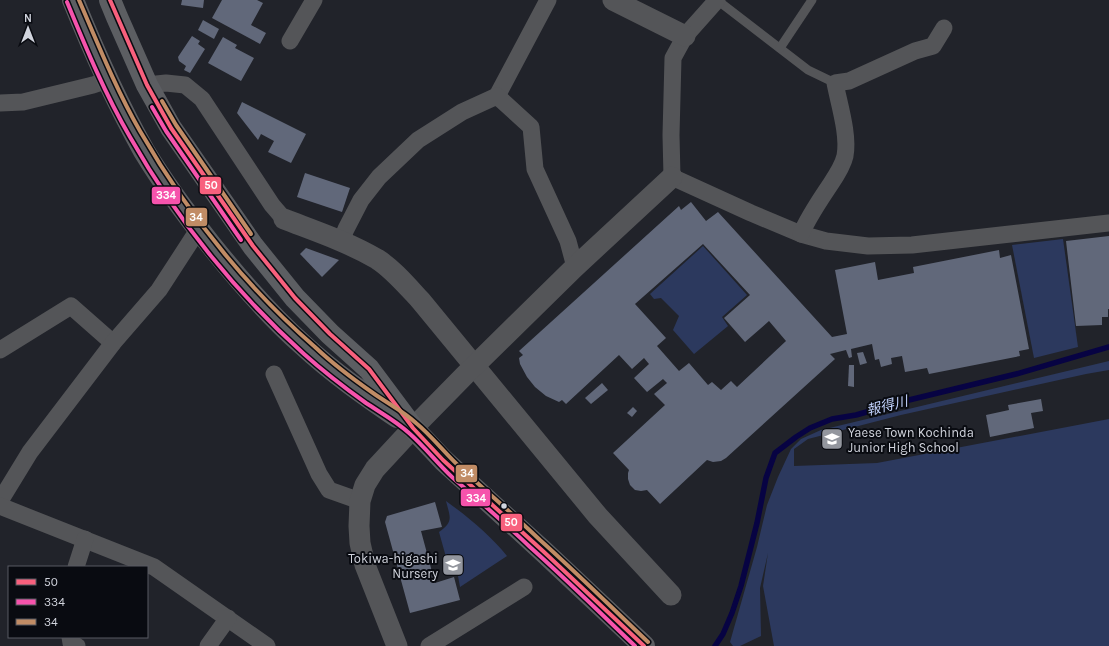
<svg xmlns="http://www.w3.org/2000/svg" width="1109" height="646" viewBox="0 0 1109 646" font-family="Karla,'Noto Sans JP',sans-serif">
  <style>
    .green { fill: #2c395e }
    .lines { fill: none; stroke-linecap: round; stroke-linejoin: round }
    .stream { stroke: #070343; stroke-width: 5.5 }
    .building { fill: #61687a; fill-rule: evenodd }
    .service { stroke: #545558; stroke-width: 9 }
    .minor { stroke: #545558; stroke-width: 17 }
    .tertiary { stroke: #545558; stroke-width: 21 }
    .trunk { stroke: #5c5e62; stroke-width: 22 }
    .bus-1-casing { stroke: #090b11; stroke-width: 7 }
    .bus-2-casing { stroke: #090b11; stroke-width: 7 }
    .bus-3-casing { stroke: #090b11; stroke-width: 7 }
    .bus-1 { stroke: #f8607d; stroke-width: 4 }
    .bus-2 { stroke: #f653ac; stroke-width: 4 }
    .bus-3 { stroke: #c18c65; stroke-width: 4 }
    .bus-dot { fill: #d1d4dd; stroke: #090b11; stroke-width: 1.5 }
    .labels { text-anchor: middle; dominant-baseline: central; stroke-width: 4; stroke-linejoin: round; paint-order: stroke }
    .poi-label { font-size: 13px; fill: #d1d4dd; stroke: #090b11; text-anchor: start }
    .water-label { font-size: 14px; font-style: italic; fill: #c2d2fc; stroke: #090b11 }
    .line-badge { stroke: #090b11; stroke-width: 1.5 }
    .badge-label { font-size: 11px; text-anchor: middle; font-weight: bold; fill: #fff }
  </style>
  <rect width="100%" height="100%" fill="#21232a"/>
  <g class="green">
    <path d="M1063 239 1078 347 1034 358 1012 245Z"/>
    <path d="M703 246 747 295 722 317 728 326 694 354 673 330 679 316 661 298 654 299 650 294Z"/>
    <path d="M1109 361V370L1086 374 901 415 808 439 794 449V466L877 463 1109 419V646H774L763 586 768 553 760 588 761 636 740 646H733L730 642 757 547 767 505 778 477 791 449 801 439 821 430Z"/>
    <path d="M446 501C467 516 491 536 507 556L460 587 458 576 451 575 439 532C454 522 450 517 446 501Z"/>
  </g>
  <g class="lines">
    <path class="stream" d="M715 646 723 634 732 613 741 586 757 523 766 478 775 453 796 437 810 428 832 419 856 415 909 400 1016 374 1109 347"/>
  </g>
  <g class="building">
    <path d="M182 0H204L203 8 181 5Z"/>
    <path d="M222 0H257L263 3 251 25 266 33 260 44 212 18Z"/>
    <path d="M203 20 219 29 214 39 198 30Z"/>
    <path d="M192 36 200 41 198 44 205 49 190 73 184 70 186 66 179 61 178 57Z"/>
    <path d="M223 37 237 45 235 48 254 58 241 81 208 63Z"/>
    <path d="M242 102 306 134 291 163 268 152 274 141 261 134 258 140 237 113Z"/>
    <path d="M305 173 350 188 342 212 297 197Z"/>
    <path d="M691 202 706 221 718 212 832 337 847 334 835 270 875 262 878 280 914 273 913 267 999 250 1000 258 1011 255 1029 349 1019 351 1020 356 929 374 927 368 905 372 902 356 891 358 892 364 881 367 879 359 875 360 872 344 851 349 852 357 849 358 846 350 830 354 835 359 726 458 721 461 713 462 707 460 660 504 647 490 641 491 635 490 630 485 628 479V473L629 470 613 453 665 405 654 394 667 383 663 379 647 392 634 378 649 364 644 358 632 369 619 355 566 404 562 400 559 402 546 396 535 387 527 377 520 364 519 358 523 355 519 351 679 206 681 210ZM703 244 750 295 724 318 745 342 769 321 786 341 737 387 731 381 721 390 712 382 708 385 689 363 679 371 657 346 666 338 635 304Z"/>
    <path d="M1109 236V309H1108V317H1102V325L1076 326 1066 241Z"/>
    <path d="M306 248 339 260 322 277 300 254Z"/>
    <path d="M863 352 867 363 860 365 857 353Z"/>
    <path d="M849 365H854V387L848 386Z"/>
    <path d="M602 383 608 390 591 404 585 398Z"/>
    <path d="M1041 399 1043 411 1031 413 1034 428 990 437 986 415 1009 410 1008 405Z"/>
    <path d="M633 407 637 411 632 417 627 413Z"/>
    <path d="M435 502 442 527 421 531 435 583 454 577 460 600 410 613 385 522 387 516Z"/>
  </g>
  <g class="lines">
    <g class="service">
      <path d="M717 0 808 70 835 83"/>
      <path d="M780 48 812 0"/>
    </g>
    <g class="minor">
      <path d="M717 0 685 36 673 58 671 135 672 177 751 213 801 234 826 241 868 246 912 245 1109 223"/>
      <path d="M290 41 314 0"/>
      <path d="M147 85 166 83 185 85 202 99 272 205 284 219"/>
      <path d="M497 96 548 0"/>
      <path d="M0 103 23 102 93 85 108 80"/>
      <path d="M801 234C808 218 816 206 826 191 833 180 842 169 845 156 849 135 839 104 835 83L849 81 915 51 933 46 944 28"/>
      <path d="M341 241 346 229 361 200 379 177 418 140 462 112 497 96 531 127 535 169 568 241 575 267"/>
      <path d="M0 350 71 306 113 343"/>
      <path d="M274 374 319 474 329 490 360 501"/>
      <path d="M0 501 30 452 113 343 159 290 198 230"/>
      <path d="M0 506 154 567 267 646"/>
      <path d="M76 567 85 539"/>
      <path d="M70 637 71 643 77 646"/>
      <path d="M208 646 228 618"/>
      <path d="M429 646 524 587"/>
    </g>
    <g class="tertiary">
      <path d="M613 0 685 36"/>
      <path d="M284 219C315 231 348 242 377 259 393 269 408 287 421 301L597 515 671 595"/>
      <path d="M397 646 365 565 360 543 359 526 360 501 365 485 375 469 413 428 465 375 575 267 672 177"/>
    </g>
    <g class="trunk">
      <path d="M73 0C94 52 117 103 144 151 164 184 187 215 211 245 239 280 269 315 303 345 332 372 365 395 397 417"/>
      <path d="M110 0 117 17 147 85 171 128 253 246 295 298 330 334 369 369 413 428 443 460 544 552 644 646"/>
    </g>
    <g class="bus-1-casing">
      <path id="bus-1" d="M110 0 147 85 171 128 253 246 295 298 330 334 369 369 413 428 443 460 544 552 644 646"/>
    </g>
    <g class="bus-2-casing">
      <g id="bus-2">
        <path d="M67 2C86 48 105 94 130 137 176 218 235 292 304 354 324 372 345 388 366 403 381 413 396 421 409 433 425 447 437 463 452 477 478 500 505 523 530 547 566 579 600 613 635 646"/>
        <path d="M152 107 166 131 241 240"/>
      </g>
    </g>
    <g class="bus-3-casing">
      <g id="bus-3">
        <path d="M79 0C98 44 116 89 140 131 186 211 245 286 315 347 333 364 353 379 373 393 387 403 403 411 416 423 433 437 446 455 462 469 488 493 515 516 540 540 577 573 612 608 648 642"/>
        <path d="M162 101 176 125 251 234"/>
      </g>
    </g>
    <use href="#bus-1" class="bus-1"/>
    <use href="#bus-2" class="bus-2"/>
    <use href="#bus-3" class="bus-3"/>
  </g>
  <defs>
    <g id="school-square" transform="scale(1.15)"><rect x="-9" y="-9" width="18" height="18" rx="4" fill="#93969e" stroke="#090b11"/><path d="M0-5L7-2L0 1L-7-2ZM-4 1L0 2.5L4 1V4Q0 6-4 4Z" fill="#fff"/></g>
  </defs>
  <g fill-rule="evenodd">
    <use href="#school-square" x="832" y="439"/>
    <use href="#school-square" x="453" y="565"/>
  </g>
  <circle class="bus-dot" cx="504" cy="506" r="3.5"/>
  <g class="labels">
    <g class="poi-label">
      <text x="848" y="432">Yaese Town Kochinda<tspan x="848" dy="15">Junior High School</tspan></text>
      <text x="438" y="558" text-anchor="end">Tokiwa-higashi<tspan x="438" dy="15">Nursery</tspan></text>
    </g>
    <g class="water-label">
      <text transform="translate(887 406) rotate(-14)">報得川</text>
    </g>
  </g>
  <g class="line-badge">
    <rect x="199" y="176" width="23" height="19" rx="4" fill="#f8607d"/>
    <rect x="151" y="186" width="30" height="19" rx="4" fill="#f653ac"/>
    <rect x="185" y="207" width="23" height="20" rx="4" fill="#c18c65"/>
    <rect x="455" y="464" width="23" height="19" rx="4" fill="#c18c65"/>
    <rect x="460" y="488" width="31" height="19" rx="4" fill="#f653ac"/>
    <rect x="500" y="513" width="23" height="19" rx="4" fill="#f8607d"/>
  </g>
  <g class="badge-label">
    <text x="211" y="189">50</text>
    <text x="166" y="199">334</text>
    <text x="196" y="221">34</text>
    <text x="467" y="477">34</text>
    <text x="476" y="502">334</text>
    <text x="511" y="526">50</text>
  </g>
  <rect x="8" y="566" width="140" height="72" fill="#090b11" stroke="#595b63"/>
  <rect x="16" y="579" width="20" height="6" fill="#f8607d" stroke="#595b63"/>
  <text x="44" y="586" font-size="12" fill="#d1d4dd">50</text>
  <rect x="16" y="599" width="20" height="6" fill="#f653ac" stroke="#595b63"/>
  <text x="44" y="606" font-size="12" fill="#d1d4dd">334</text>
  <rect x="16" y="619" width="20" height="6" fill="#c18c65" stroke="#595b63"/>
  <text x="44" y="626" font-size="12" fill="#d1d4dd">34</text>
  <g transform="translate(28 28)" stroke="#090b11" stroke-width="3" paint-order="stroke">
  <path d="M0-3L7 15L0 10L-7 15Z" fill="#d1d4dd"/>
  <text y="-6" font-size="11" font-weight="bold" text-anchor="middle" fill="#d1d4dd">N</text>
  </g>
</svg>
